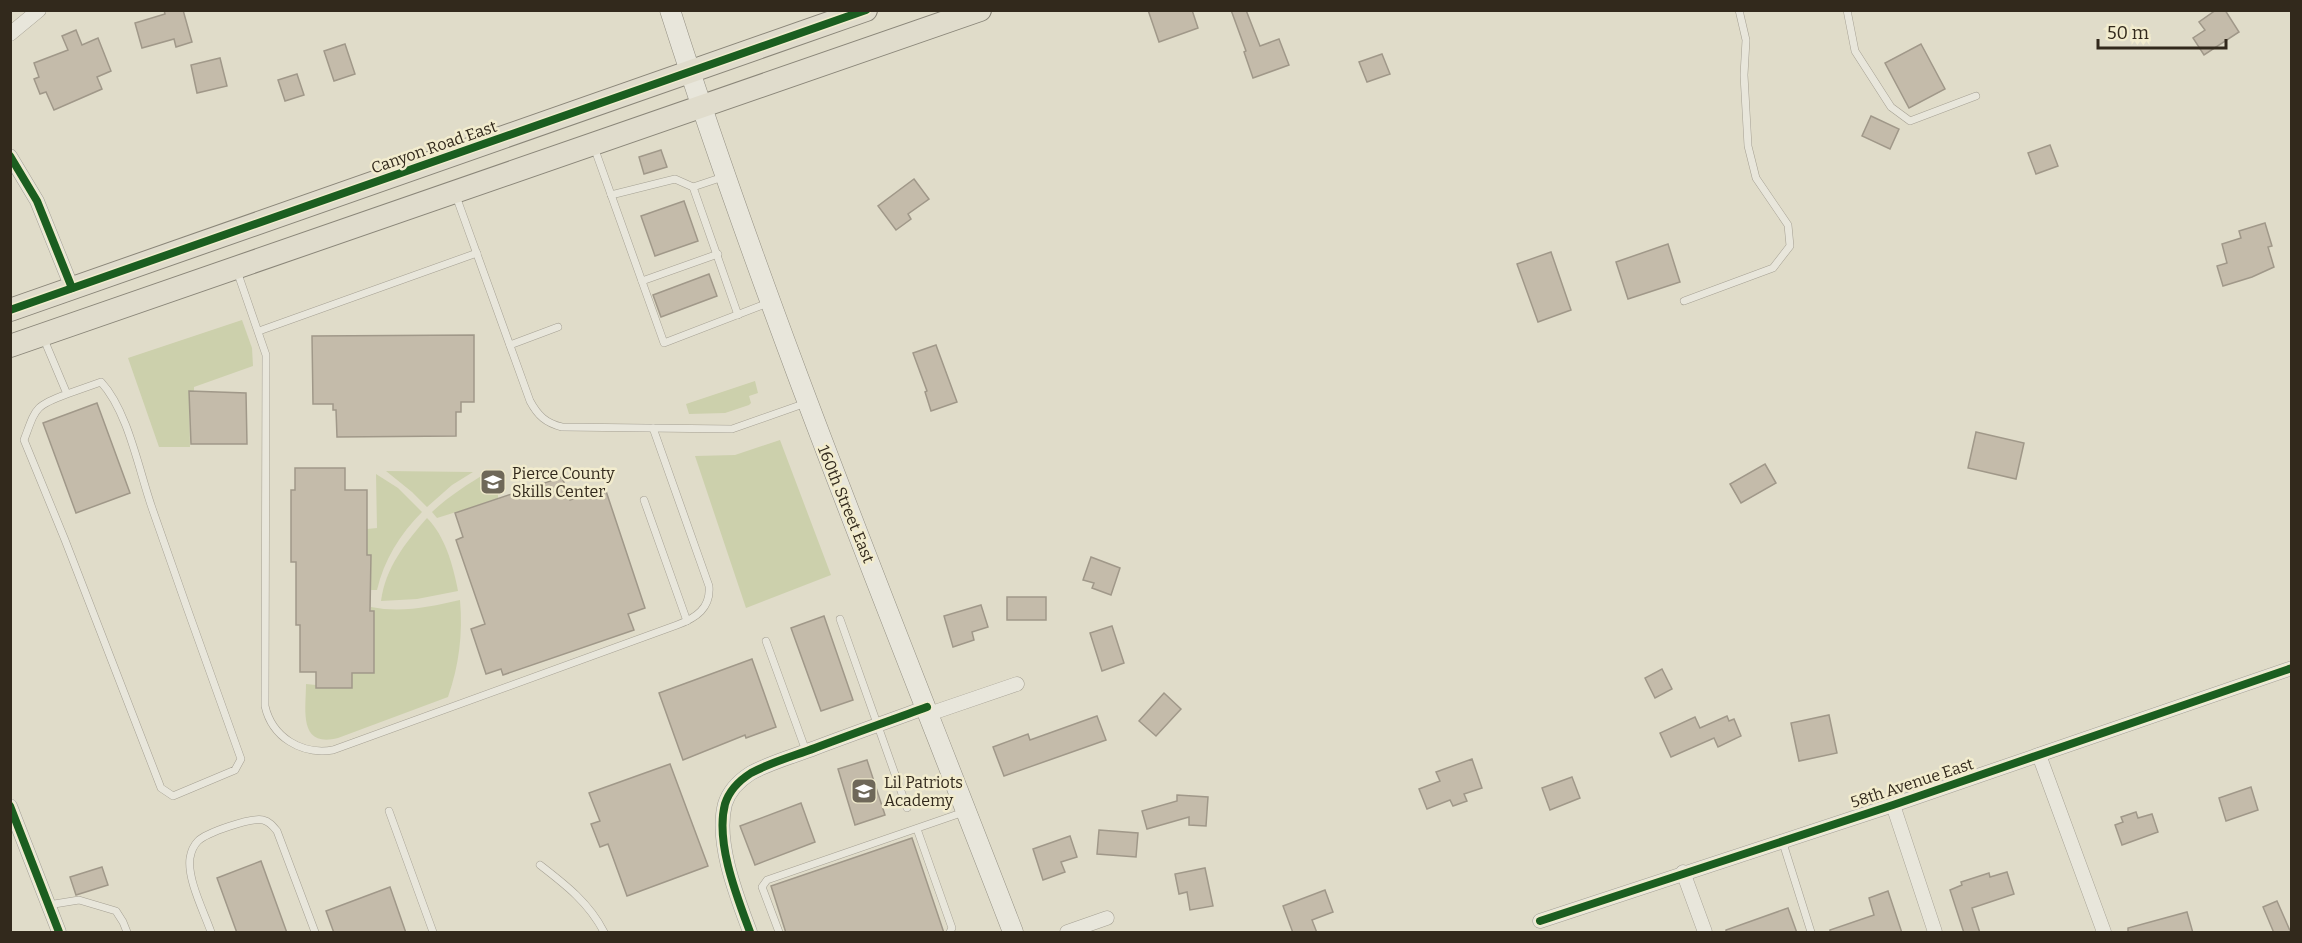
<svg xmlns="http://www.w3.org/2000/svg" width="2302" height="943" viewBox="0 0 2302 943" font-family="Bitter,serif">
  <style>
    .green { fill: #ccd0ac }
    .building { fill: #c4bbaa; stroke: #a09889; stroke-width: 1.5 }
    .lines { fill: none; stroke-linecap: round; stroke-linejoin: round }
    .lane-casing { stroke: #a5a093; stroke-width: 8 }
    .street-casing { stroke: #a5a093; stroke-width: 15 }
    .secondary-casing { stroke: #949083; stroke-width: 21 }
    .primary-casing { stroke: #8a8679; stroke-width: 24 }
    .lane { stroke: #e8e6db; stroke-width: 7 }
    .street { stroke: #e8e6db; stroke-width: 14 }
    .secondary { stroke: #e8e6db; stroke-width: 20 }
    .primary { stroke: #e0dccc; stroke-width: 22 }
    .cycleway-casing { stroke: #f2ecce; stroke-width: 11 }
    .cycleway { stroke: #1b5e20; stroke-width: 8 }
    .labels { text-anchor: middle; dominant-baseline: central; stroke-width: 5; stroke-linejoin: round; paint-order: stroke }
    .street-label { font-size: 16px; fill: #32291c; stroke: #f2ecce }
    .poi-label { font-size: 16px; fill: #32291c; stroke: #f2ecce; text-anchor: start }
  </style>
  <rect width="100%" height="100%" fill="#e0dcc9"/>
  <g class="green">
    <path d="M242 320 252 348 253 366 194 387V391L189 392 190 447H159L128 358Z"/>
    <path d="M755 381 758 393 749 396 751 403 749 405 725 413 689 414 686 404Z"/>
    <path d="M780 440 831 575 746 608 695 456 735 455Z"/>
    <path d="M386 471 473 472 452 485 427 507 412 492Z"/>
    <path d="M488 472H498V499L437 518 432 512C449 496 468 484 488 472Z"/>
    <path d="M376 474 398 488 422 512C400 534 384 560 377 590H371V555H367V529L377 528Z"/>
    <path d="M427 518C445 536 453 565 458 591L417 599 381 601C385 568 406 542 427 518Z"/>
    <path d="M460 600C463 634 459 665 448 697L338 738C298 748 306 710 306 684L316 685V688H352V673H374V612L371 611V607C401 613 430 607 460 600Z"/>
  </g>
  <g class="building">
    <path d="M164 10H183L192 42 176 47 174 39 142 48 135 23 165 14Z"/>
    <path d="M1148 10H1192L1198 28 1159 42Z"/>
    <path d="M1231 10H1246L1260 46 1279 39 1289 65 1253 78 1244 52 1246 51Z"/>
    <path d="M2216 10H2225L2239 32 2204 55 2193 38 2205 30 2199 22Z"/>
    <path d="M76 30 82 45 98 38 111 71 97 77 102 89 54 110 46 92 40 94 34 79 39 77 34 63 68 50 62 36Z"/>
    <path d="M345 44 355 74 334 81 324 51Z"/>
    <path d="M1921 44 1945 89 1909 108 1885 63Z"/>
    <path d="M1382 54 1390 74 1367 82 1359 62Z"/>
    <path d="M220 58 227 86 197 93 191 65Z"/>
    <path d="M297 74 304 95 285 101 278 80Z"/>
    <path d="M1871 116 1899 129 1890 149 1862 136Z"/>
    <path d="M2050 145 2058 166 2036 174 2028 153Z"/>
    <path d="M661 150 667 167 644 174 639 157Z"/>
    <path d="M914 179 929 199 908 214 911 219 896 230 878 206Z"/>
    <path d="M684 201 698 241 655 256 641 216Z"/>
    <path d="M2265 223 2272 246 2268 247 2274 267 2252 277 2223 286 2217 266 2227 263 2222 244 2241 238 2239 231Z"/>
    <path d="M1668 244 1680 282 1628 299 1616 262Z"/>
    <path d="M1551 252 1571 310 1538 322 1517 264Z"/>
    <path d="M709 274 717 296 661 317 653 295Z"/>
    <path d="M474 335V402H461V412H456V436L337 437 336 410H333V404H313L312 336Z"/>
    <path d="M936 345 957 402 931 411 925 392 927 391 913 353Z"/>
    <path d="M189 391 246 393 247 444H191Z"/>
    <path d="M97 403 130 493 76 513 43 423Z"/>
    <path d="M1976 432 2024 443 2016 479 1968 468Z"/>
    <path d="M1765 464 1776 483 1741 503 1730 484Z"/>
    <path d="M295 468H345V490H367V555H371L370 611H374V673H352V688H316V672H300V625H296V562H291V490H295Z"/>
    <path d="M562 477 570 500 605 488 645 608 628 614 634 630 503 675 501 669 486 674 471 629 485 624 456 540 463 537 455 513Z"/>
    <path d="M1091 557 1120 568 1111 595 1092 588 1094 583 1083 580Z"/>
    <rect x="1007" y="597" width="39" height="23"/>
    <path d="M981 605 988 627 972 632 974 640 953 647 944 616Z"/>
    <path d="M824 616 853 700 821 711 791 628Z"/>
    <path d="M1112 626 1124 663 1102 671 1090 633Z"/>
    <path d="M752 659 776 727 746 738 745 735 683 760 659 693Z"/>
    <path d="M1662 669 1672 689 1655 698 1645 678Z"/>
    <path d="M1164 693 1181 709 1156 736 1139 721Z"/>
    <path d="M1829 715 1837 753 1799 761 1791 723Z"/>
    <path d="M1097 716 1106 740 1004 776 993 747 1028 734 1030 740Z"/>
    <path d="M1727 716 1729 721 1734 719 1741 736 1718 747 1714 738 1671 757 1660 733 1695 717 1700 728Z"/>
    <path d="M1472 759 1482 788 1464 794 1467 801 1453 806 1450 800 1427 809 1419 789 1440 781 1436 772Z"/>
    <path d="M867 760 885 815 855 825 838 769Z"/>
    <path d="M670 764 708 866 627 896 608 844 600 847 591 824 600 821 589 793Z"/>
    <path d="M1572 777 1580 798 1550 810 1542 788Z"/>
    <path d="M2251 787 2258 810 2226 821 2219 798Z"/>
    <path d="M1177 795 1208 797 1206 826 1189 825V817L1147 829 1142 811 1177 801Z"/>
    <path d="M801 803 815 842 755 865 740 826Z"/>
    <path d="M2136 812 2138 818 2152 814 2158 832 2122 845 2115 825 2123 822 2121 817Z"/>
    <path d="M1099 830 1138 833 1136 857 1097 854Z"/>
    <path d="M1070 836 1077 857 1061 862 1065 872 1043 880 1033 849Z"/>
    <path d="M912 838 944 933H786L771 886Z"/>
    <path d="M261 861 287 933H237L217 878Z"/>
    <path d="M102 867 108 885 76 895 70 877Z"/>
    <path d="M1205 868 1213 906 1190 910 1187 892 1179 894 1175 874Z"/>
    <path d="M2007 872 2014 894 1972 908 1980 933H1964L1950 890 1962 885 1961 882 1989 873 1990 877Z"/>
    <path d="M390 887 406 933H334L326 911Z"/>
    <path d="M1325 890 1333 912 1312 920 1317 933H1293L1283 906Z"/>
    <path d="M1888 891 1902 933H1830V930L1874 915 1869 898Z"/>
    <path d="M2277 901 2291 933H2274L2263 907Z"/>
    <path d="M1788 908 1797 933H1726V930Z"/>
    <path d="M2187 912 2193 933H2128V928Z"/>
  </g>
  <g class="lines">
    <g class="lane-casing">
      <g id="lane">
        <path d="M1847 10 1855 51 1891 107 1910 121 1976 96"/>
        <path d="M594 147 664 343 768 303"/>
        <path d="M723 177 693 187 738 315"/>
        <path d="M611 195 675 179 693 187"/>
        <path d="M456 196 530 401C538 416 546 423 562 427L732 429 806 403"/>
        <path d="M237 271 266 355 265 706C272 737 301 755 333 750L677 625C696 618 711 608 709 586L653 428"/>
        <path d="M642 281 718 254"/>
        <path d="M1684 301 1773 268 1790 246 1788 225 1756 178 1748 146 1744 75 1746 40 1739 10"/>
        <path d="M259 331 477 253"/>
        <path d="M43 337 67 394 101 382C128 411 139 471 152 508 181 592 211 675 241 759L235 770 173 796 161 788 65 540 24 440C36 408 34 406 67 394"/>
        <path d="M510 345 558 327"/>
        <path d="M644 500 687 621"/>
        <path d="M840 619 907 808"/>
        <path d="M766 641 806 751"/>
        <path d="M389 811 433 932"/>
        <path d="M917 829 952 928 950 932"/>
        <path d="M1782 840 1811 932"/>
        <path d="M540 865C566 885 589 903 604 932"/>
        <path d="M48 905 79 900 116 911 123 922 127 932"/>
        <path d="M211 932C204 912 187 879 190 858 191 852 194 845 198 841 206 833 251 817 263 820 269 821 273 826 277 831L315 932"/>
        <path d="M779 932 762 887 767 880 964 812"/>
      </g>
    </g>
    <g class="street-casing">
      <g id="street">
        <path d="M10 34 39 10"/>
        <path d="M10 156 37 201 72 288"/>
        <path d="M929 714 1017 684"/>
        <path d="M2039 755 2104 932"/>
        <path d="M1893 805 1935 932"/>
        <path d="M10 806 59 932"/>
        <path d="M1683 872 1705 932"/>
        <path d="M1540 921 1893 805 2292 668"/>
        <path d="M750 932C737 897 715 842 725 804 729 791 740 780 751 773 771 762 794 756 815 748 852 734 889 721 927 707"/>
        <path d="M1067 932 1107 918"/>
      </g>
    </g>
    <g class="secondary-casing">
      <path id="secondary" d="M670 10C770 323 895 626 1013 932"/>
    </g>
    <g class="primary-casing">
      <g id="primary">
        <path d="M10 310 866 10"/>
        <path d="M10 346 980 10"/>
      </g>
    </g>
    <use href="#lane" class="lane"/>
    <use href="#street" class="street"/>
    <use href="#secondary" class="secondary"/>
    <use href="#primary" class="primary"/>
    <g class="cycleway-casing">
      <g id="cycleway">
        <path d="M10 156 37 201 72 288"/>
        <path d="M10 310 866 10"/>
        <path d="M10 806 59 932"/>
        <path d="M1540 921 1893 805 2292 668"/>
        <path d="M750 932C737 897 715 842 725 804 729 791 740 780 751 773 771 762 794 756 815 748 852 734 889 721 927 707"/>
      </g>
    </g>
    <use href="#cycleway" class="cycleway"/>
  </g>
  <defs>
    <g id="university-square" transform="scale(1.35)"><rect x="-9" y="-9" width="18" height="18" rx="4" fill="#6f6859" stroke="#f2ecce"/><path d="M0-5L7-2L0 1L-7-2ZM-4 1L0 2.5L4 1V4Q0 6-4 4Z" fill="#fff"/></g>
    <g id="school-square" transform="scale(1.35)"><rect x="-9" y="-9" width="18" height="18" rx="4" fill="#6f6859" stroke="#f2ecce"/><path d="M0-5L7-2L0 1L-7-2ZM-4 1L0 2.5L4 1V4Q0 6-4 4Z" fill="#fff"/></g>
  </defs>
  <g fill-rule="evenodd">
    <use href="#university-square" x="493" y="482"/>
    <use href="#school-square" x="864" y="791"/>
  </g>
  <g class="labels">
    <g class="street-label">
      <text transform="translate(434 147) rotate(-19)">Canyon Road East</text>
      <text transform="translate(846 504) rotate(68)">160th Street East</text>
      <text transform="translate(1912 783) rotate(-18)">58th Avenue East</text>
    </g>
    <g class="poi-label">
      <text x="512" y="473">Pierce County<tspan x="512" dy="18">Skills Center</tspan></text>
      <text x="884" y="782">Lil Patriots<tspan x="884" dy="18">Academy</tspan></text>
    </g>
  </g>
  <rect width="2302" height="943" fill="none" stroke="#32291c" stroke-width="24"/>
  <path d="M2098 39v9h128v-9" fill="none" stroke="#32291c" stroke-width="3"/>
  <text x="2107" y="39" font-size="18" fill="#32291c" stroke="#f2ecce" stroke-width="4.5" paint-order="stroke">50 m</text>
</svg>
